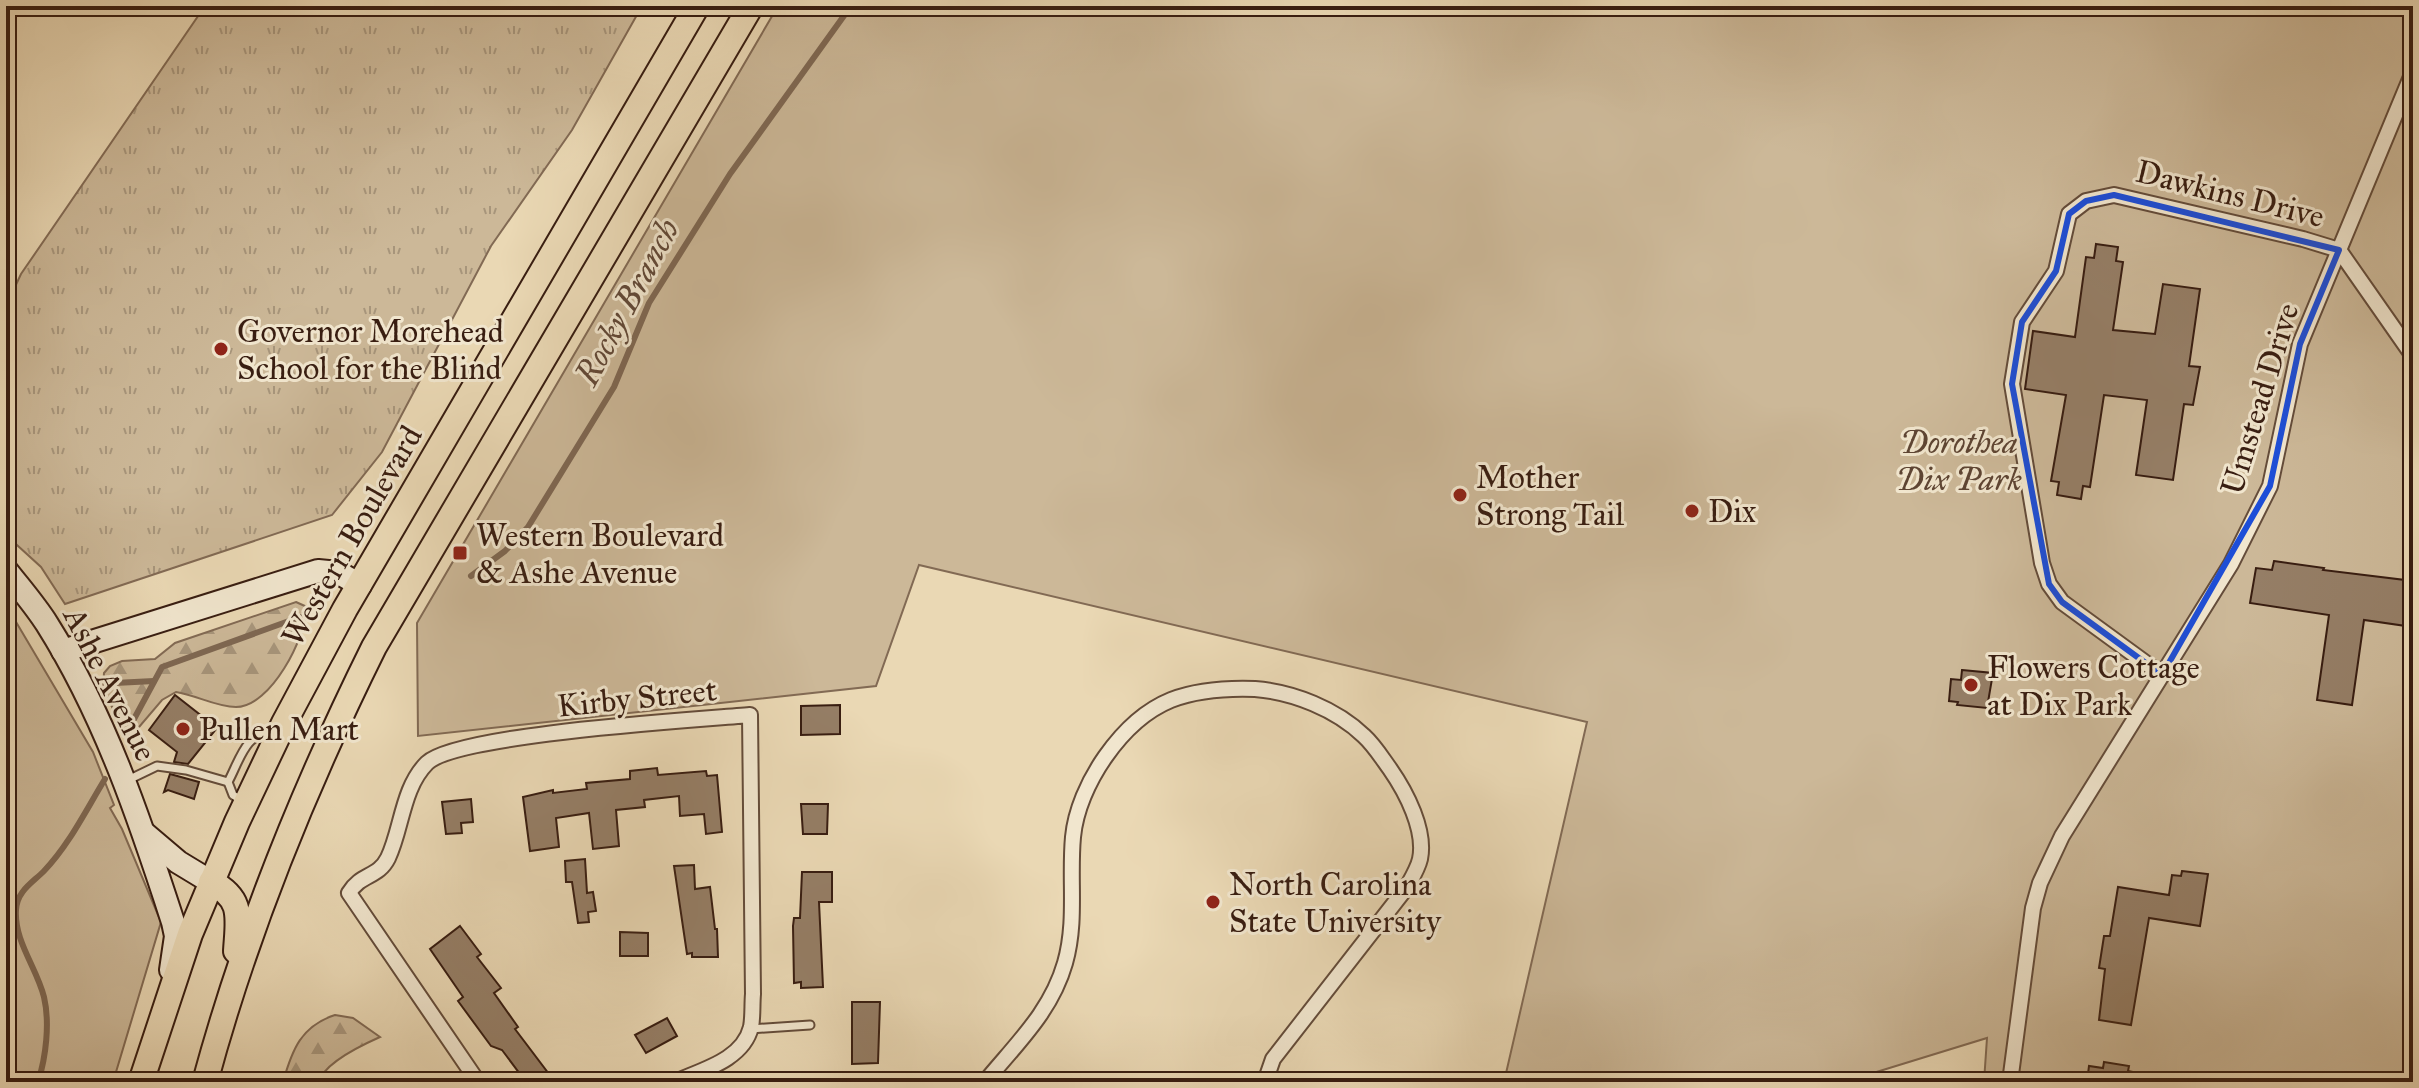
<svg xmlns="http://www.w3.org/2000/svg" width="2419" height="1088" viewBox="0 0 2419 1088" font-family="'IM FELL Great Primer',serif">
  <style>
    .grass { fill: url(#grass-tufts); stroke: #826a54; stroke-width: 2 }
    .forest { fill: url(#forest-firs); stroke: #826a54; stroke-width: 2 }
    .park { fill: #ccb898; stroke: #826a54; stroke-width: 2 }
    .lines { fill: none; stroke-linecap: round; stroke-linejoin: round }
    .stream { stroke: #7e6752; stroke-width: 6 }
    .building { fill: #957e66; stroke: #381d11; stroke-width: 2 }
    .lane-casing { stroke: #644c3a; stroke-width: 11 }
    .street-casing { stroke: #644c3a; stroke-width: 18 }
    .secondary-casing { stroke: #381d11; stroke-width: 26 }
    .primary-casing { stroke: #381d11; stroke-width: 28 }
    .lane { stroke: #f1e6ce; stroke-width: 7 }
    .street { stroke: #f1e6ce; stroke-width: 14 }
    .secondary { stroke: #f1e6ce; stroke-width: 22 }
    .primary { stroke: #ead8b4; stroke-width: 24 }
    .marked { fill: none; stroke: #1d4ed8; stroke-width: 6; stroke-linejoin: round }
    .poi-dot { fill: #8f2418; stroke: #f1e6ce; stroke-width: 3 }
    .labels { text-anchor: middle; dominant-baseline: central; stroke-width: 6; stroke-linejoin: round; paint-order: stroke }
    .street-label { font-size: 32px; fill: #381d11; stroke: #f1e6ce }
    .poi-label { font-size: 32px; fill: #381d11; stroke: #f1e6ce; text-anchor: start }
    .park-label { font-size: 32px; font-style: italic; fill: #5d4433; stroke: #f1e6ce }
    .water-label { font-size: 34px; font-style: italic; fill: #614837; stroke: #f1e6ce }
  </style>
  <defs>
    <pattern id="grass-tufts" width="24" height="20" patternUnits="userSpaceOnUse" patternTransform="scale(2)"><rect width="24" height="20" fill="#ccb898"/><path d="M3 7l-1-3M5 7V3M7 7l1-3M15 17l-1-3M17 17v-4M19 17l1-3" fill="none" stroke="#a7957b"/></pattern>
    <pattern id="forest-firs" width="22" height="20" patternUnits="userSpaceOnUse" patternTransform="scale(2)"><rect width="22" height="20" fill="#ccb898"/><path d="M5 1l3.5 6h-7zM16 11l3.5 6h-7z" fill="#a7957b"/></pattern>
  </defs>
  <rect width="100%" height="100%" fill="#ead8b4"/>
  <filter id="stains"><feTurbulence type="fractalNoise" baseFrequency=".0025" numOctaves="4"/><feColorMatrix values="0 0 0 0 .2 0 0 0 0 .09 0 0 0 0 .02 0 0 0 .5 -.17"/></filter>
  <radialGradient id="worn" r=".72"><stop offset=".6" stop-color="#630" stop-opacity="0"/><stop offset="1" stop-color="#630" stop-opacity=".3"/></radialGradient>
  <path class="grass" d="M205 6H642L572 130 491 246 382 452 332 515 65 604 41 567 6 535V306L21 274Z"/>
  <g class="forest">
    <path d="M296 602 307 607C306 637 271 707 236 707 216 707 196 695 176 692L162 700 134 733 124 732 103 688 104 673 110 666 122 661 155 659 175 643Z"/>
    <path d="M335 1015 353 1018 380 1037C362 1045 324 1063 319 1082H283C292 1050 301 1026 335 1015Z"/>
  </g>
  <g class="park">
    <path d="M778 6H2413V1082H1984L1987 1038 1844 1082H1504L1587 722 919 565 876 686 418 736 417 623Z"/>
    <path d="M6 605 93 752 114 805 110 808 122 829 161 922 113 1082H6Z"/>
  </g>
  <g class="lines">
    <g class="stream">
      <path d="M471 576 505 551 528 527 614 387 649 303 730 174 851 6"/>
      <path d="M115 683 154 681"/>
      <path d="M134 719 162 667 300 617"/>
      <path d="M38 1082C46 1057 50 1023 44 997 37 968 14 941 16 910 17 891 32 883 44 871 69 845 86 810 105 779"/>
    </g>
  </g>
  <g class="building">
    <path d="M2096 244 2118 247 2116 261 2123 262 2113 330 2155 334 2163 284 2200 289 2189 366 2200 367 2193 405 2184 404 2173 480 2136 475 2147 400 2104 395 2090 487 2083 486 2081 499 2057 495 2059 482 2051 481 2066 395 2025 389 2033 331 2075 337 2086 257 2094 258Z"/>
    <path d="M2274 561 2324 568 2323 570 2413 581V627L2364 620 2352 705 2317 700 2329 615 2250 603 2256 568 2272 570Z"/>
    <path d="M1962 670 1993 673 1987 708 1957 705 1958 702 1949 701 1951 679 1961 680Z"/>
    <path d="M175 695 217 728 188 764 174 762 177 752 149 730Z"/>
    <path d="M840 705V734L801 735V706Z"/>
    <path d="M657 768 658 775 706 771 707 776 717 775 722 832 706 834 704 814 680 816 679 796 644 800 645 807 616 810 619 846 593 849 589 813 556 818 559 847 530 851 523 797 553 790V793L587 789 586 783 630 779V771Z"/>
    <path d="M170 774 199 782 194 799 168 790 164 792Z"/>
    <path d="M471 799 473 822 461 823 462 833 446 834 442 802Z"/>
    <path d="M801 804H828L827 834H803Z"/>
    <path d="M585 859 587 893 593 892 596 911 588 912 589 922 578 923 572 882H566L565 861Z"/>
    <path d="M694 865 695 889 710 887 715 929H717L718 957H692V953L687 954 674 866Z"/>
    <path d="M2182 871 2208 874 2200 926 2149 918 2131 1025 2099 1020 2105 969 2099 968 2104 936H2110L2118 887 2169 895 2172 875 2181 876Z"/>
    <path d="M802 872H832V902H819L823 987 801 988V982L794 983 793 926 794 918H800Z"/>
    <path d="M460 926 481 954 477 957 501 988 494 993 518 1027 515 1029 555 1082H526L502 1050 491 1046 458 1001 463 997 430 949Z"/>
    <path d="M620 932 648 933V956H620Z"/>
    <path d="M852 1002H880L878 1063 852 1064Z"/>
    <path d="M667 1018 677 1036 646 1053 635 1035Z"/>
    <path d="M2104 1062 2129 1066 2128 1071 2138 1073 2137 1082H2087L2089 1066 2103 1068Z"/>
  </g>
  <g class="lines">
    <g class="lane-casing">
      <g id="lane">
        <path d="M128 780 157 766 186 770 228 782"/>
        <path d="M241 800 233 795 228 782C239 762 246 730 273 733"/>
        <path d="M750 1029 810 1025"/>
      </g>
    </g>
    <g class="street-casing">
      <g id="street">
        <path d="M2162 675 2062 602 2049 584 2042 563 2012 384 2022 322 2056 271 2069 214 2086 201 2114 195 2303 239 2339 250 2413 356"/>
        <path d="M478 1082 349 893C361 873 378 878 388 858 402 829 402 788 427 763 457 734 696 720 750 715L753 994C752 1005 753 1017 751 1027 743 1060 702 1070 675 1082"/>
        <path d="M985 1082C1016 1044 1051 1012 1065 963 1077 921 1069 880 1073 837 1078 785 1122 720 1171 700 1197 690 1227 688 1255 689 1293 692 1336 709 1364 736 1374 745 1382 758 1390 769 1406 792 1426 830 1420 859 1418 868 1412 878 1407 887L1273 1059 1265 1082"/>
        <path d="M2010 1082 2033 908 2040 883 2062 836 2231 564 2270 486 2300 344 2413 72"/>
      </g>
    </g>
    <g class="secondary-casing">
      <g id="secondary">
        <path d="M6 570C20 588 35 605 47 624 105 716 140 820 173 922L176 936 171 970"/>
        <path d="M63 651 318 571 339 573 360 585"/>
        <path d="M145 834 178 862 211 882"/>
      </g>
    </g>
    <g class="primary-casing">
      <g id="primary">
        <path d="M211 882C244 899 238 918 236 951"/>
        <path d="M141 1082 190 934 237 822 284 723 345 609 697 6"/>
        <path d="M205 1082C246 930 304 788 374 647L751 6"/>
      </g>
    </g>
    <use href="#lane" class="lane"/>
    <use href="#street" class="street"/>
    <use href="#secondary" class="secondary"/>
    <use href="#primary" class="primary"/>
  </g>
  <path class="marked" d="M2114 195 2339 250 2300 344 2270 486 2162 675 2062 602 2049 584 2012 384 2022 322 2056 271 2069 214 2086 201Z"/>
  <g class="poi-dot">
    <circle cx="221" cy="349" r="8"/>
    <circle cx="1460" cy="495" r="8"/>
    <circle cx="1692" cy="511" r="8"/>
    <rect x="452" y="545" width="16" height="16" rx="4"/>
    <circle cx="1971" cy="685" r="8"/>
    <circle cx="183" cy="729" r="8"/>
    <circle cx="1213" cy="902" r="8"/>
  </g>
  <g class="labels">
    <g class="street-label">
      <text transform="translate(2230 194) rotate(14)">Dawkins Drive</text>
      <text transform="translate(2260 399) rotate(-73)">Umstead Drive</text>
      <text transform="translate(352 536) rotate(-60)">Western Boulevard</text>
      <text transform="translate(110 684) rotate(63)">Ashe Avenue</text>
      <text transform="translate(637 698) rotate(-6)">Kirby Street</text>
    </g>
    <g class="poi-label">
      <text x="237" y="331">Governor Morehead<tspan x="237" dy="37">School for the Blind</tspan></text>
      <text x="1476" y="477">Mother<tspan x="1476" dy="37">Strong Tail</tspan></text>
      <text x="1708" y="511">Dix</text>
      <text x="476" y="535">Western Boulevard<tspan x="476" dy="37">&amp; Ashe Avenue</tspan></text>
      <text x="1987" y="667">Flowers Cottage<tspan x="1987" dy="37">at Dix Park</tspan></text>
      <text x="199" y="729">Pullen Mart</text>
      <text x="1229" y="884">North Carolina<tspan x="1229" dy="37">State University</tspan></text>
    </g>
    <g class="park-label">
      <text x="1959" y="442">Dorothea<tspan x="1959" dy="37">Dix Park</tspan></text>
    </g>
    <g class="water-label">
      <text transform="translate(627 302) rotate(-62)">Rocky Branch</text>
    </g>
  </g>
  <rect width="2419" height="1088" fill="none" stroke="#ead8b4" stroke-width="32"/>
  <rect x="8" y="8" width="2403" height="1072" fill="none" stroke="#381d11" stroke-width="4"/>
  <rect x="16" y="16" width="2387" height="1056" fill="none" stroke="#381d11" stroke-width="2"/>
  <rect width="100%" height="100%" filter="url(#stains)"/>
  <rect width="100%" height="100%" fill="url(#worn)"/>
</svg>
